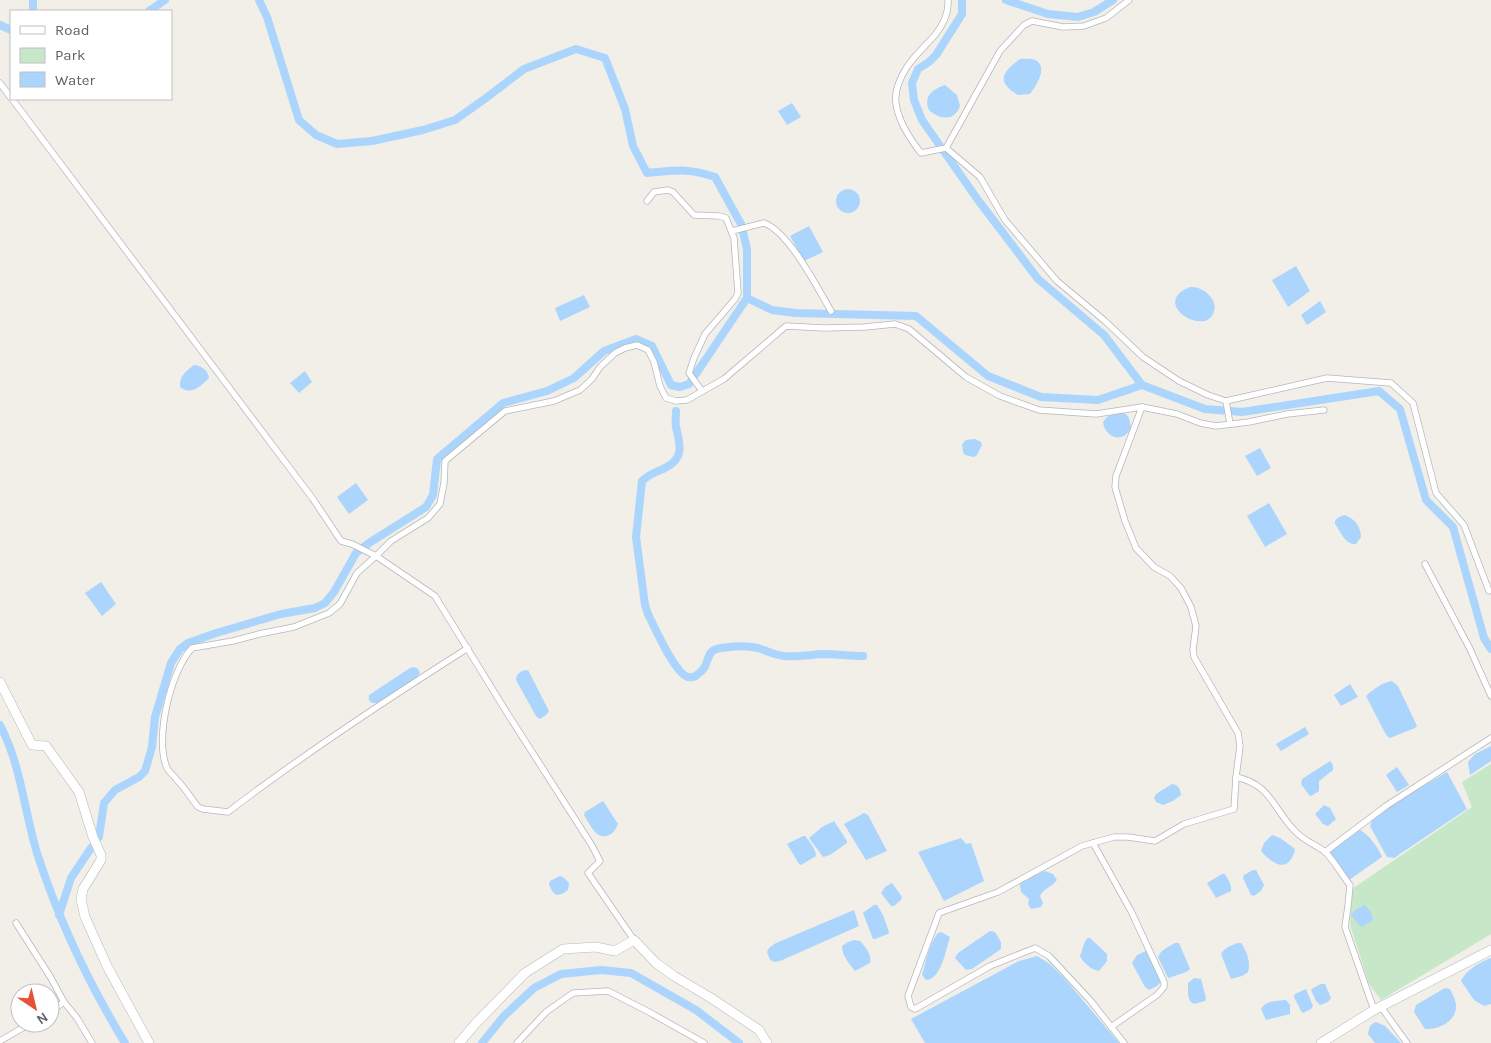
<svg xmlns="http://www.w3.org/2000/svg" width="1491" height="1043" viewBox="0 0 1491 1043" font-family="Karla,sans-serif">
  <style>
    .green { fill: #c6e7c8 }
    .water { fill: #abd5fd }
    .lines { fill: none; stroke-linecap: round; stroke-linejoin: round }
    .canal { stroke: #abd5fd; stroke-width: 8 }
    .street-casing { stroke: #b5b7bc; stroke-width: 7 }
    .secondary-casing { stroke: #b6b9bf; stroke-width: 10 }
    .street { stroke: #fff; stroke-width: 5.5 }
    .secondary { stroke: #fff; stroke-width: 9 }
  </style>
  <rect width="100%" height="100%" fill="#f1efe8"/>
  <path class="green" d="M1491 764V934L1381 1000 1369 984 1350 925 1352 889 1472 807 1462 782Z"/>
  <g class="water">
    <path d="M1020 59C1025 59 1033 58 1037 61 1048 69 1035 87 1030 94L1018 95C995 81 1003 72 1020 59Z"/>
    <path d="M945 85 957 95 960 106C959 108 958 111 956 113 949 122 935 116 929 110 923 96 933 89 945 85Z"/>
    <path d="M792 103 801 117 787 125 778 111Z"/>
    <circle cx="848" cy="201" r="12"/>
    <path d="M809 226 823 252 804 261 790 236Z"/>
    <path d="M1296 266 1310 291 1288 307 1272 280Z"/>
    <path d="M1190 287C1203 286 1220 300 1213 314 1203 336 1150 303 1190 287Z"/>
    <path d="M584 295 590 307 560 321 555 308Z"/>
    <path d="M1320 301 1326 312 1307 325 1301 315Z"/>
    <path d="M194 365C202 366 208 370 209 378 201 386 191 396 180 387 179 376 186 371 194 365Z"/>
    <path d="M305 371 312 382 299 393 290 383Z"/>
    <path d="M1116 412C1129 413 1129 416 1131 428 1123 444 1105 438 1103 422L1107 417Z"/>
    <path d="M975 439 981 442 982 445 977 455 974 457 965 455 963 452 962 444 966 440Z"/>
    <path d="M1260 448 1271 468 1257 476 1245 456Z"/>
    <path d="M356 483 368 500 349 514 337 497Z"/>
    <path d="M1269 503 1287 534 1265 547 1247 516Z"/>
    <path d="M1345 515C1355 519 1361 527 1361 537L1356 544C1345 545 1341 532 1335 524V521C1338 517 1341 516 1345 515Z"/>
    <path d="M101 582 116 604 102 616 85 593Z"/>
    <path d="M414 667 418 669 420 673 416 678 378 703H372C369 701 368 699 369 695L410 668Z"/>
    <path d="M528 670 549 711 546 715 540 719 536 716 516 680C516 673 522 670 528 670Z"/>
    <path d="M1392 681 1398 686 1417 726 1415 728 1390 738 1387 736 1384 731 1366 696C1372 690 1383 682 1392 681Z"/>
    <path d="M1350 684 1358 697 1341 706 1334 695Z"/>
    <path d="M1305 727 1309 734 1281 751 1276 744Z"/>
    <path d="M1491 746V761L1470 775 1468 762 1475 754Z"/>
    <path d="M1330 761 1333 765V770L1319 781V791L1311 796 1309 795 1301 784 1302 779Z"/>
    <path d="M1397 767 1409 785 1397 792 1386 775Z"/>
    <path d="M1447 772 1467 809 1394 858 1387 857 1370 826 1372 820 1396 802Z"/>
    <path d="M1172 784C1178 785 1180 788 1181 795L1173 801 1163 805 1156 802 1154 798 1156 794Z"/>
    <path d="M603 801 618 824C616 828 615 831 611 834 597 843 590 824 584 815L585 812Z"/>
    <path d="M1324 805 1330 808 1336 819 1328 826 1323 824 1315 814Z"/>
    <path d="M864 813 868 815 887 851 866 860 844 824Z"/>
    <path d="M834 821 847 841V843L830 855 823 857 809 838 822 827Z"/>
    <path d="M1360 830C1369 835 1378 847 1382 857L1349 880 1330 853 1336 847Z"/>
    <path d="M1272 835 1280 838 1295 849C1289 874 1273 865 1261 851L1264 843Z"/>
    <path d="M803 836H805C809 841 816 849 816 856L801 865 799 864 787 844Z"/>
    <path d="M961 838 966 844 971 843 984 881 944 901 918 852Z"/>
    <path d="M1253 870H1256L1264 885 1261 891 1254 896 1251 895 1243 878 1244 875Z"/>
    <path d="M1045 871 1053 874 1057 880C1052 887 1044 888 1040 896L1043 903 1041 907 1031 909 1028 904 1029 899 1021 892 1020 885 1025 880Z"/>
    <path d="M1222 874H1225C1228 879 1232 885 1231 891L1216 898 1207 883Z"/>
    <path d="M560 876 563 877 569 883 568 890C558 898 553 896 549 884L550 881Z"/>
    <path d="M892 883 902 897 901 900 894 906H891L881 893 885 887Z"/>
    <path d="M874 905H877L883 915 889 932 888 934 875 939H873L863 913 864 912Z"/>
    <path d="M1364 905C1369 908 1373 915 1373 920L1362 927 1359 925 1351 915 1355 910Z"/>
    <path d="M854 910 859 926 780 961 774 962 770 960 767 952 769 948 776 943Z"/>
    <path d="M990 931 995 932 1001 942V949L972 969 966 970 955 958 958 953Z"/>
    <path d="M941 932 950 937C946 949 941 980 926 980L922 975C926 961 929 944 938 933Z"/>
    <path d="M1088 938H1090L1107 954V961L1099 971C1092 970 1083 963 1080 956L1085 941Z"/>
    <path d="M854 940 860 941C866 948 872 954 870 963L855 971C849 963 842 956 842 946L848 942Z"/>
    <path d="M1175 943H1179L1190 969 1186 972 1169 978 1167 976 1158 957C1161 950 1169 946 1175 943Z"/>
    <path d="M1238 943H1241C1247 951 1251 963 1248 972L1242 976 1231 979 1221 954C1224 948 1232 945 1238 943Z"/>
    <path d="M1146 951 1150 957 1161 982 1157 986 1149 990 1145 987 1132 963 1137 955Z"/>
    <path d="M1037 956 1050 964 1065 979 1119 1043H925L911 1019 1019 961Z"/>
    <path d="M1491 958V1004L1484 1006 1474 1000 1461 981C1465 971 1481 961 1491 958Z"/>
    <path d="M1194 978 1201 979 1206 998 1205 1001 1194 1004 1190 1001 1188 995V983Z"/>
    <path d="M1321 984H1325L1331 998 1328 1002 1320 1005 1316 1001 1311 990 1313 988Z"/>
    <path d="M1445 988 1450 989C1452 993 1455 999 1456 1004 1458 1021 1438 1030 1425 1029L1414 1012 1416 1005Z"/>
    <path d="M1306 989 1313 1006 1311 1009 1303 1013 1301 1011 1294 997 1295 994Z"/>
    <path d="M1286 1000 1290 1005V1014L1266 1020 1261 1009C1266 1000 1277 1001 1286 1000Z"/>
    <path d="M1376 1022 1385 1026 1401 1043H1375L1368 1034C1369 1028 1370 1024 1376 1022Z"/>
  </g>
  <g class="lines">
    <g class="canal">
      <path d="M962 0V14L936 55 929 62 918 69 912 83 914 100 922 120 978 200 1038 279 1104 335 1142 385 1205 409 1242 412 1379 391 1400 409 1426 500 1453 527 1484 638 1491 649"/>
      <path d="M1006 0 1048 14 1078 17 1094 12 1113 0"/>
      <path d="M33 11V0"/>
      <path d="M149 11 165 0"/>
      <path d="M0 25 11 30"/>
      <path d="M747 298 772 310 795 313 916 316 988 376 1041 397 1098 400 1142 385"/>
      <path d="M676 411C676 416 675 422 676 427 680 444 685 458 665 468 656 472 649 474 642 481L636 537 645 605 648 614C654 626 675 674 688 677 692 678 695 677 698 674 712 665 703 650 721 648 733 646 746 645 758 648 767 651 775 655 784 656 796 657 809 655 822 654 835 654 850 656 863 656"/>
      <path d="M0 725C21 765 24 810 37 853 58 918 89 984 125 1043"/>
      <path d="M99 837 104 803 115 790 139 777 145 771 152 747 155 717 171 663 180 649 188 643 216 633 281 614 315 608 325 603 334 592 356 553 369 543 426 507 433 495 437 459 503 403 547 391 574 378 604 351 636 339 652 346 671 385 680 387 689 384 747 298V249L741 224 715 177C688 168 675 170 647 173L633 146 625 109 605 58 576 49 524 69 486 98 455 120 423 130 372 141 337 144 316 135 299 120 267 17 259 0"/>
      <path d="M59 915 71 878 91 848"/>
      <path d="M482 1043 504 1016 534 988 561 974 601 970 631 973 696 1010 739 1043"/>
    </g>
    <g class="street-casing">
      <g id="street">
        <path d="M948 0C949 12 943 25 935 35 926 45 915 55 907 67 901 76 894 91 896 103 898 121 910 139 921 153L946 148 1000 51 1024 25 1032 21 1063 27 1084 26 1106 18 1129 0"/>
        <path d="M0 83 11 98"/>
        <path d="M12 99 313 499 341 541 352 544 376 556 435 596 509 716 591 844 600 861 588 873 634 940"/>
        <path d="M946 148 980 177 1005 220 1057 281 1105 321 1143 357 1179 381 1208 395 1226 401 1327 378 1391 383 1413 403 1436 493 1464 525 1489 591"/>
        <path d="M647 201 654 192 668 190 673 192 694 215 719 216 726 218 734 238 738 293 735 299 705 334 694 358 689 373 702 391"/>
        <path d="M732 231 764 223C789 232 817 287 831 311"/>
        <path d="M1226 401 1230 424"/>
        <path d="M1425 564 1470 649 1491 696"/>
        <path d="M468 648C386 700 305 753 228 812L203 809 198 807C191 798 185 788 177 780 174 776 169 772 167 768 154 739 171 670 192 648L233 641 259 634 294 627 329 613 340 604 357 573 376 556 391 541 428 518 440 504 444 483 445 461 505 411 554 401 580 390 592 379 600 367 615 353 625 348 637 345 648 350 654 362 660 386 666 398 676 401 687 400 724 379 786 326 824 328 865 327 895 324 909 329 966 377 1000 396 1039 410 1096 414 1142 407 1177 414 1200 423 1216 426 1249 422 1287 414 1324 410"/>
        <path d="M1236 777C1272 785 1272 808 1295 831 1303 840 1314 844 1324 851 1332 857 1343 877 1350 885L1348 906 1345 927 1374 1010"/>
        <path d="M1093 843 1131 911 1164 982V987L1157 995 1111 1027"/>
        <path d="M1325 852 1386 806 1491 738"/>
        <path d="M16 923 51 978 64 1002 77 1018 92 1043"/>
        <path d="M1381 1007 1407 1043"/>
        <path d="M50 1012 64 1002"/>
        <path d="M0 1041 31 1023"/>
        <path d="M517 1043 546 1012 573 993 608 991 649 1012 704 1043"/>
        <path d="M1124 1043 1090 1000 1049 956 1035 948 990 966 915 1009 911 1007 908 996 939 913 998 892 1082 846 1114 837H1128L1155 841 1184 824 1234 809 1236 777 1240 746 1238 733 1194 657 1193 650 1196 626 1191 607 1181 588 1170 576 1154 567 1136 548 1125 521 1115 487 1116 476 1142 407"/>
      </g>
    </g>
    <g class="secondary-casing">
      <g id="secondary">
        <path d="M0 682 32 745 46 746 79 792 93 837 101 855V860L83 889 81 899 85 917 107 966 149 1043"/>
        <path d="M459 1043 477 1022 525 973 563 949 596 947 615 951 634 940 656 963 674 976 711 998 759 1030 767 1043"/>
        <path d="M1321 1043 1374 1010 1491 950"/>
      </g>
    </g>
    <use href="#street" class="street"/>
    <use href="#secondary" class="secondary"/>
  </g>
  <rect x="10" y="10" width="162" height="90" fill="#ffffff" stroke="#bfc0c3"/>
  <rect x="20" y="26" width="25" height="8" fill="#ffffff" stroke="#bfc0c3"/>
  <text x="55" y="35" font-size="15" fill="#5f6268">Road</text>
  <rect x="20" y="48" width="25" height="15" fill="#c6e7c8" stroke="#bfc0c3"/>
  <text x="55" y="60" font-size="15" fill="#5f6268">Park</text>
  <rect x="20" y="72" width="25" height="15" fill="#abd5fd" stroke="#bfc0c3"/>
  <text x="55" y="85" font-size="15" fill="#5f6268">Water</text>
  <g transform="translate(35 1008) rotate(145)"><circle r="24" fill="#ffffff" stroke="#bfc0c3"/>
  <path d="M0-4L9 19L0 12L-9 19Z" fill="#e75138"/>
  <text y="-8" font-size="14" font-weight="bold" text-anchor="middle" fill="#5f6268">N</text>
  </g>
</svg>
